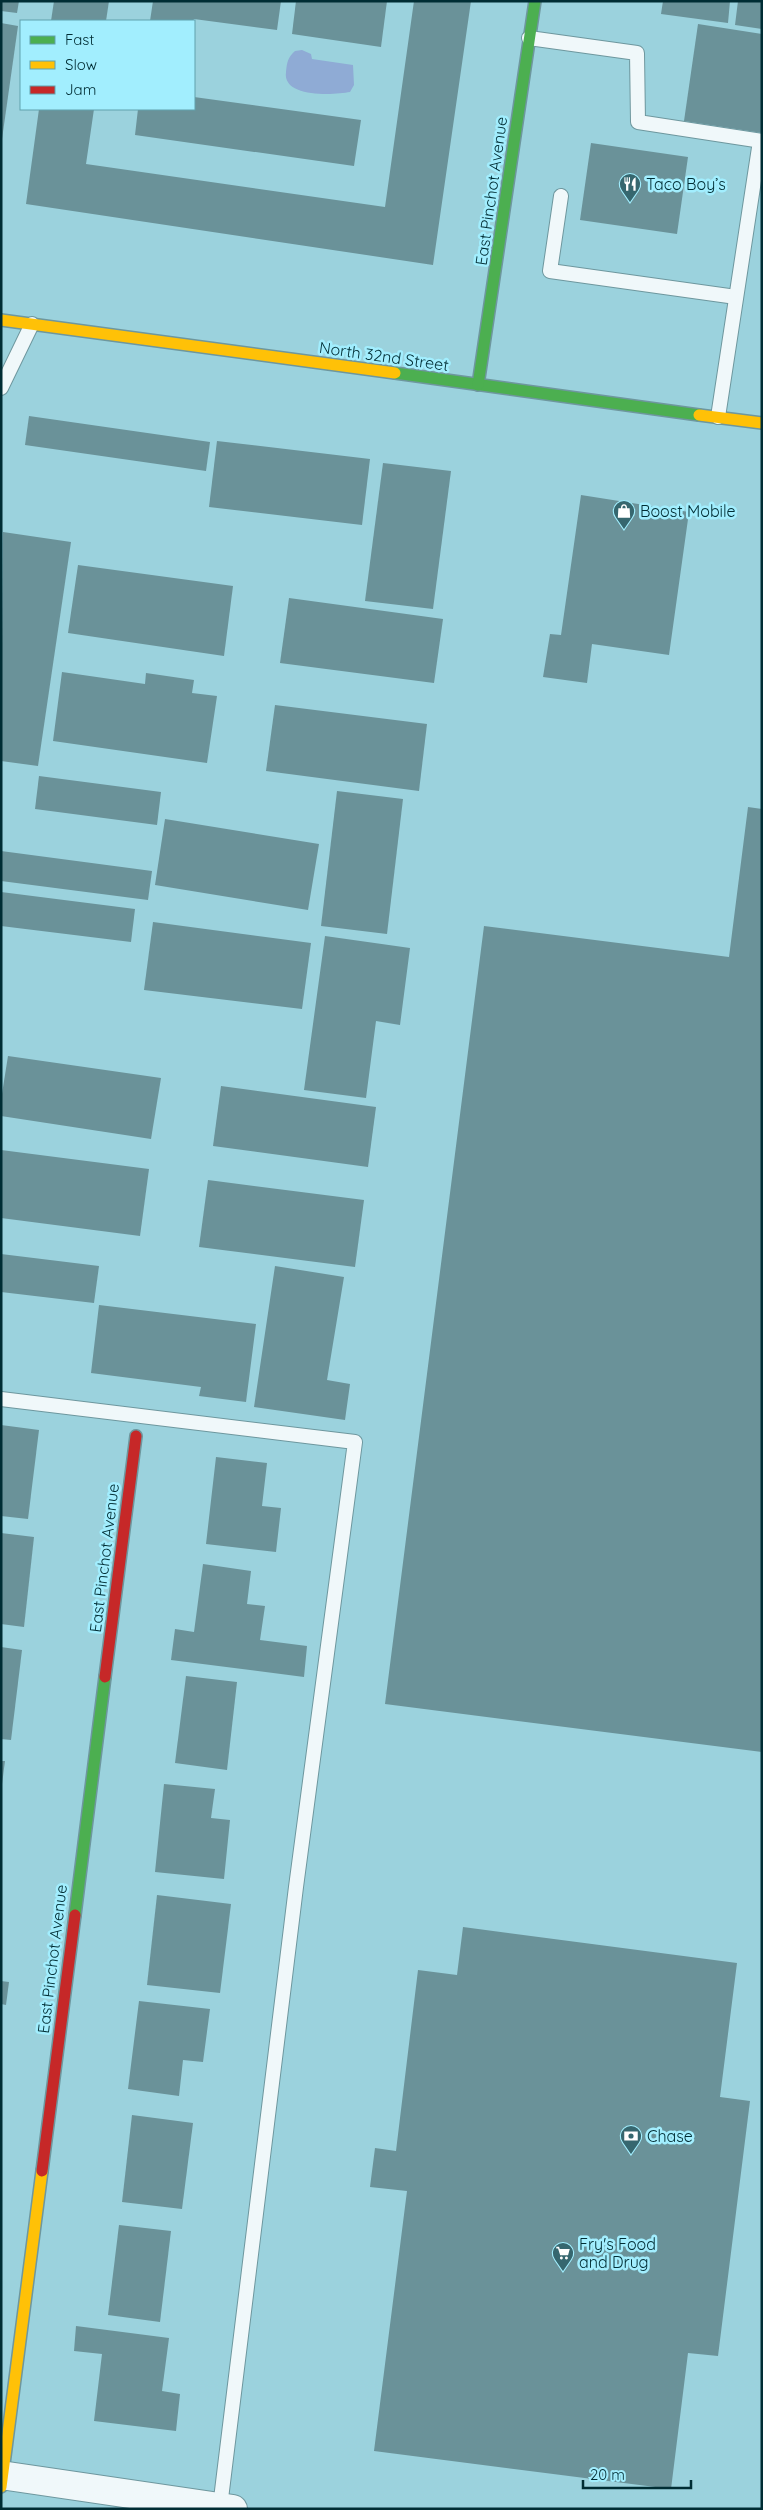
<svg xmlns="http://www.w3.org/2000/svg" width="763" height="2510" viewBox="0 0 763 2510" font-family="Quicksand,sans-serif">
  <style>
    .water { fill: #8fabd5 }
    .building { fill: #6a9299 }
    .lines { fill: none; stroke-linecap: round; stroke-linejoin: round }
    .lane-casing { stroke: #6e979e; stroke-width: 16 }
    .street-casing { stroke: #6e979e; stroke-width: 30 }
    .fast-casing { stroke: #6e979e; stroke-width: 14 }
    .slow-casing { stroke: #6e979e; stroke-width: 14 }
    .jam-casing { stroke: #6e979e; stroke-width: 14 }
    .lane { stroke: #f0f8fa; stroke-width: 14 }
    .street { stroke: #f0f8fa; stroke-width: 28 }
    .fast { stroke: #4caf50; stroke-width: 11 }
    .slow { stroke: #ffc107; stroke-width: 11 }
    .jam { stroke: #c62828; stroke-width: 11 }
    .labels { text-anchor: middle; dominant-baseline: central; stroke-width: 5; stroke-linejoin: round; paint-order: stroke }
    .poi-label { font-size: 16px; fill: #002d34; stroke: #a2eefe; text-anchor: start }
    .street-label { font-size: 16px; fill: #002d34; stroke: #a2eefe }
  </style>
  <rect width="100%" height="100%" fill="#9bd2dd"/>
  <path class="water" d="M302 50 311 54 312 59 353 65 354 85 350 92C334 95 282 98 286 72 287 62 288 57 295 51Z"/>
  <g class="building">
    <path d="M1 1H19L17 13 1 11Z"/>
    <path d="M54 1H109L106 21H51Z"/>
    <path d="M153 1H281L277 30 194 19 193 21H150Z"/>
    <path d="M296 1H387L381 47 292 34Z"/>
    <path d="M414 1H471L433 265 26 204 39 109H94L86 164 385 207Z"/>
    <path d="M663 1H730L728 23 661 14Z"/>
    <path d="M738 1H762V29L735 25Z"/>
    <path d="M1 23 18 26 2 139H1Z"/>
    <path d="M698 24 762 34V133L684 121Z"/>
    <path d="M194 97 361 120 354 166 135 135 138 109H194Z"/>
    <path d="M591 143 688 157 677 234 580 220Z"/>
    <path d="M29 416 210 442 206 471 25 445Z"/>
    <path d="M217 441 370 459 362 525 209 507Z"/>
    <path d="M383 463 451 471 433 609 365 601Z"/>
    <path d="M581 495 689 512 669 655 592 644 587 683 543 677 550 634 561 635Z"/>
    <path d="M3 532 71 542 38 766 1 761Z"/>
    <path d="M78 565 233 586 224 656 68 633Z"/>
    <path d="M289 598 443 619 434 683 280 663Z"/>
    <path d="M62 672 145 684 146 673 194 680 192 693 217 696 207 763 53 741Z"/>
    <path d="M275 705 427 724 419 791 266 771Z"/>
    <path d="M39 776 161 792 157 825 35 809Z"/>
    <path d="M337 791 403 799 387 934 321 926Z"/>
    <path d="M748 807 762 809V1752L385 1704 484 926 729 957Z"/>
    <path d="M165 819 319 844 308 910 155 885Z"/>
    <path d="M1 851 152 871 148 900 1 881Z"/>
    <path d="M1 892 135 909 131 942 1 926Z"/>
    <path d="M153 922 311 943 302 1009 144 990Z"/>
    <path d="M325 936 410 948 400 1025 376 1021 366 1098 304 1090Z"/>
    <path d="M8 1056 161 1078 151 1139 1 1116V1100Z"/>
    <path d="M221 1086 376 1107 368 1167 213 1146Z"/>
    <path d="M1 1150 149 1169 140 1236 1 1218Z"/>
    <path d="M208 1180 364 1200 355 1267 199 1247Z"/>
    <path d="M1 1254 99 1266 94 1303 1 1292Z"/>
    <path d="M275 1266 344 1277 327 1380 350 1384 345 1420 254 1407Z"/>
    <path d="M99 1305 256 1324 246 1402 199 1396 201 1387 91 1373Z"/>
    <path d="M1 1425 39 1430 28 1519 1 1516Z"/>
    <path d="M216 1457 267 1463 262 1506 281 1508 276 1552 206 1544Z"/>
    <path d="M1 1533 34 1537 24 1627 1 1624Z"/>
    <path d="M203 1564 251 1571 247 1604 265 1606 260 1640 307 1646 304 1677 171 1660 175 1629 194 1632Z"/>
    <path d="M1 1647 22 1650 11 1740 1 1739Z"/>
    <path d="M186 1676 237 1682 227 1770 175 1763Z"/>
    <path d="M1 1761H5L2 1784H1Z"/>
    <path d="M164 1784 215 1789 211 1818 230 1820 224 1879 155 1872Z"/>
    <path d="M157 1895 231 1904 220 1993 147 1985Z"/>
    <path d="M463 1927 737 1963 720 2097 750 2101 718 2356 688 2353 671 2489 374 2451 407 2191 370 2187 375 2148 396 2151 418 1970 457 1975Z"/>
    <path d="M1 1981 9 1982 6 2005 1 2004Z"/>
    <path d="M139 2001 210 2009 203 2062 183 2060 179 2096 128 2089Z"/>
    <path d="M132 2115 193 2123 182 2209 122 2202Z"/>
    <path d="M119 2225 171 2231 160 2322 108 2315Z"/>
    <path d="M76 2326 169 2338 162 2391 180 2394 176 2431 94 2421 102 2354 74 2351Z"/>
  </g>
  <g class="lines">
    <g class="lane-casing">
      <g id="lane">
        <path d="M529 38 637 53 638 122 762 141"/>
        <path d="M561 196 550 271 736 297"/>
        <path d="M1 388 32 324"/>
        <path d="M718 417 760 141"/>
        <path d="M1 1399 355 1442 296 1887 220 2507"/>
      </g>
    </g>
    <g class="street-casing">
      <path id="street" d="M1 2475 233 2509"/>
    </g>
    <g class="fast-casing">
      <g id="fast">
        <path d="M395 373 699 415"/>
        <path d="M478 385 535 1"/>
        <path d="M75 1915 105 1677"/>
      </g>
    </g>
    <g class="slow-casing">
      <g id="slow">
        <path d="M1 320 395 373"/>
        <path d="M699 415 762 423"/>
        <path d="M1 2487 42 2171"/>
      </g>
    </g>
    <g class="jam-casing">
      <g id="jam">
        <path d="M105 1677 136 1436"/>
        <path d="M42 2171 75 1915"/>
      </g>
    </g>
    <use href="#lane" class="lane"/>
    <use href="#street" class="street"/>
    <use href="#fast" class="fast"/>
    <use href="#slow" class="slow"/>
    <use href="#jam" class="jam"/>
  </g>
  <defs>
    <g id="restaurant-pin" transform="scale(1.125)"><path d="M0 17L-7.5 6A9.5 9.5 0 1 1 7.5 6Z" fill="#36676f" stroke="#a2eefe"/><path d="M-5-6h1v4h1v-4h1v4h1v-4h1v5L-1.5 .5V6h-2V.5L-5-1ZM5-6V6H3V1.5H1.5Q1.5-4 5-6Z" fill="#fff"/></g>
    <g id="shop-pin" transform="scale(1.125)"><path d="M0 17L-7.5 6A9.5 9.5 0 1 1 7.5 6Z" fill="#36676f" stroke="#a2eefe"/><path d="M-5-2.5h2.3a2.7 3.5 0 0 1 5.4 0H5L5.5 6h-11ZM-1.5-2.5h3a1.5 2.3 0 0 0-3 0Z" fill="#fff"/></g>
    <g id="bank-pin" transform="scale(1.125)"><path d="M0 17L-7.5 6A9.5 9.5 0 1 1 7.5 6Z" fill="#36676f" stroke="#a2eefe"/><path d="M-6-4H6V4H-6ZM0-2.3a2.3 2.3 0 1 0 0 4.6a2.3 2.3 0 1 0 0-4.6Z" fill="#fff"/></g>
    <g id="supermarket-pin" transform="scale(1.125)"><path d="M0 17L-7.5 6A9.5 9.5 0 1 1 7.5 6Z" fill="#36676f" stroke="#a2eefe"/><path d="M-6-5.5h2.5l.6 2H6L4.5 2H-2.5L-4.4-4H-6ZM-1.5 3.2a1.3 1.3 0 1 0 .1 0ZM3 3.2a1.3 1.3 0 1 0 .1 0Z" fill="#fff"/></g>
  </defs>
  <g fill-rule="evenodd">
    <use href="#restaurant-pin" x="630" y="184"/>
    <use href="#shop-pin" x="624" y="511"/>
    <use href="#bank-pin" x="631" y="2136"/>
    <use href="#supermarket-pin" x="563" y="2253"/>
  </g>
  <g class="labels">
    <g class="poi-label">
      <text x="646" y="184">Taco Boy’s</text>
      <text x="640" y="511">Boost Mobile</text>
      <text x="647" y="2136">Chase</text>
      <text x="579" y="2244">Fry's Food<tspan x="579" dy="18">and Drug</tspan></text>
    </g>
    <g class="street-label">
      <text transform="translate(491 191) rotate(-82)">East Pinchot Avenue</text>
      <text transform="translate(384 356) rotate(8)">North 32nd Street</text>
      <text transform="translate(104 1558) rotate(-83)">East Pinchot Avenue</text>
      <text transform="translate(52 1959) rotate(-83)">East Pinchot Avenue</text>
    </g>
  </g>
  <rect width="763" height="2510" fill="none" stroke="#002d34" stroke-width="5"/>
  <rect x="20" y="20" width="175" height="90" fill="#a2eefe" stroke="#61a1ad"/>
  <rect x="30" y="36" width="25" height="8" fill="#4caf50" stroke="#61a1ad"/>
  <text x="65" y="45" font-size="15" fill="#002d34">Fast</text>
  <rect x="30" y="61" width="25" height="8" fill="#ffc107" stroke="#61a1ad"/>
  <text x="65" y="70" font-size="15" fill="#002d34">Slow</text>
  <rect x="30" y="86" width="25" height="8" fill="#c62828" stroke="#61a1ad"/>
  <text x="65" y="95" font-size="15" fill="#002d34">Jam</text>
  <path d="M583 2480v8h108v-8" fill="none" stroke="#002d34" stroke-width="2.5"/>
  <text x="590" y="2480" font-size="15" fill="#002d34" stroke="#a2eefe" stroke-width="4" paint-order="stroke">20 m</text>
</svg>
